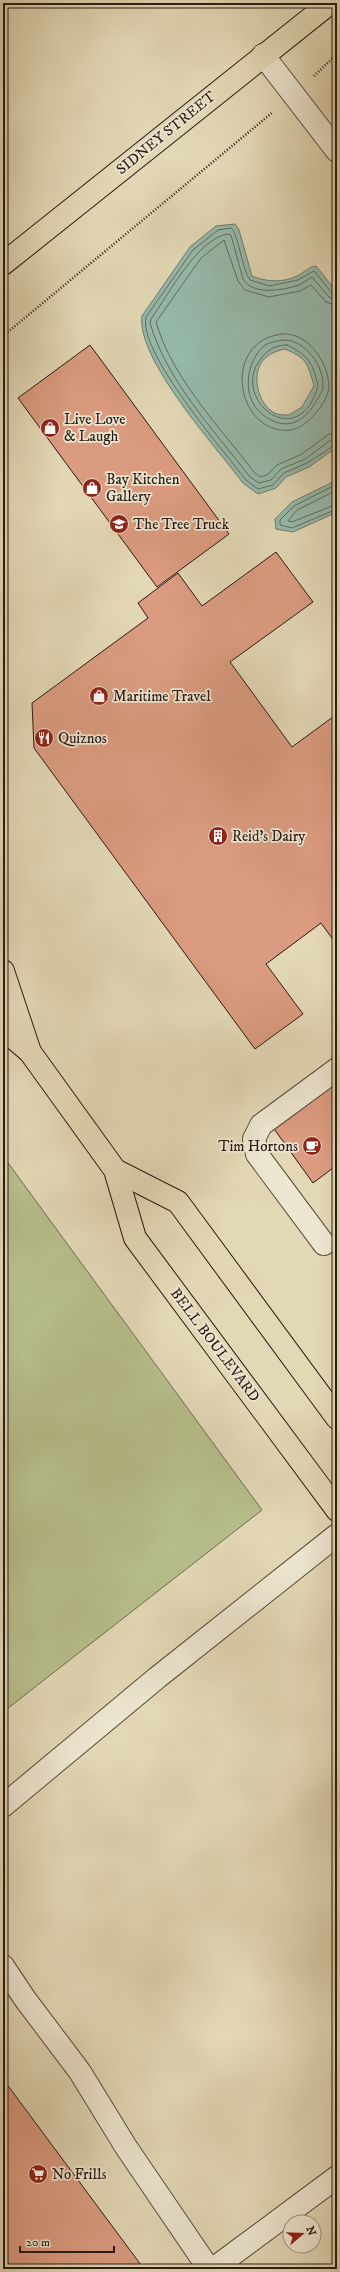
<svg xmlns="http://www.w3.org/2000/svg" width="340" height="2272" viewBox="0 0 340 2272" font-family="'IM FELL DW Pica',serif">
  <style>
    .green { fill: #b6be8c; stroke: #706c50 }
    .water { fill: #96baab; stroke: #6b7a6f; fill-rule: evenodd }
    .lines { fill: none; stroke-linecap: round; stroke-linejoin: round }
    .shore { stroke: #606a60; stroke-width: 1 }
    .building { fill: #db9b80; stroke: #2a1a14 }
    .minor-casing { stroke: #584a3c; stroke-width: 24 }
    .major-casing { stroke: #2a1a14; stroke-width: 24 }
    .path { stroke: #2a1a14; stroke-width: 2.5; stroke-dasharray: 1 2; stroke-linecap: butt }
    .minor { stroke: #ede6d0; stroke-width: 22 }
    .major { stroke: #e3d8b6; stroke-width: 22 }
    .labels { text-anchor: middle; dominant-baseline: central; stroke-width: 3.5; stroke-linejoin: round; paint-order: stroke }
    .street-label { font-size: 15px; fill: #2a1a14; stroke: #ede6d0 }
    .poi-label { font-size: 15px; fill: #2a1a14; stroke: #ede6d0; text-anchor: start }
  </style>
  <rect width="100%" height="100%" fill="#e3d8b6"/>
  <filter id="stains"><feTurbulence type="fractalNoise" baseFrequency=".005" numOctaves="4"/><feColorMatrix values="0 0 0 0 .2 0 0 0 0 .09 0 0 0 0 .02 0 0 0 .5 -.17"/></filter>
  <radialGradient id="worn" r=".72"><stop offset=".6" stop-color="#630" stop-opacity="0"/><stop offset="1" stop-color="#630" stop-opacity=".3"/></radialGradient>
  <path class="green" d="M3 1156 262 1510 3 1712Z"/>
  <g class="water">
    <path d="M235 224 239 230 252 276C266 282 283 283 297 276 305 272 308 267 316 266L337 292V447L309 467 286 477 276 488 258 494 243 483C217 448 136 359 142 316L190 247 216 226ZM285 349C307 358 308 364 314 386L302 407 289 415C285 415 281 415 277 414 260 408 252 380 260 365 265 355 275 351 285 349Z"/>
    <path d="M337 480V512L293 532 276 529 275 519 292 502Z"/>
  </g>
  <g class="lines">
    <g class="shore">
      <path d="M337 295 332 293 314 271 298 280 269 286 250 280C242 269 238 233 231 228L218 230 193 250 146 317C138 352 223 450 246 480L258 489 273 485 284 473 307 463 337 444"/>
      <path d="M337 300 329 297 312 277C308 279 304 283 299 285 284 290 253 296 243 279L231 235 228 234C198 238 168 295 151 319L150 323C167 381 213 429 250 477L259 483 271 480 281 469 305 459 331 440 337 439"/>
      <path d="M337 306 326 302 311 285 300 291 269 297 245 290 238 281 224 240 201 258 156 322C172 378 219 426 254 472L260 477 267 475 277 465 302 454 329 434 337 433"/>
      <path d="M282 334C308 332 328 362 329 386 329 401 307 428 291 430 243 436 223 361 265 339 270 336 277 335 282 334Z"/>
      <path d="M283 340C305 339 324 366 323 386 323 391 319 396 317 400 304 423 286 432 263 415 241 398 245 362 265 345 270 342 278 341 283 340Z"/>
      <path d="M287 345C308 355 313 363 318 386 298 457 226 396 263 356 269 349 277 345 287 345Z"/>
      <path d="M337 484 294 506 280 520V525L292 528 337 509"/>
      <path d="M337 490 297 510 288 521 292 522 337 504"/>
    </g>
  </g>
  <g class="building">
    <path d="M90 345 229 534 157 587 18 398Z"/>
    <path d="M276 552 313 602 230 662 292 747 337 714V945L321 923 266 964 303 1014 255 1049 34 748 32 703 148 618 138 603 178 573 202 606Z"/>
    <path d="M337 1077V1165L313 1183 272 1126Z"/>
    <path d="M3 2079 144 2269H3Z"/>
  </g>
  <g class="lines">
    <g class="minor-casing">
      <g id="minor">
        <path d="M263 55 337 151"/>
        <path d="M324 1244 257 1154 254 1139 261 1125 337 1069"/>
        <path d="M3 1806 158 1677 337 1535"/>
        <path d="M3 1966 25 1999 80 2072 126 2147 209 2269"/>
        <path d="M213 2269 337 2177"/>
      </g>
    </g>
    <g class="major-casing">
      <g id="major">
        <path d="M3 264 330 3"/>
        <path d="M3 971 30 1052"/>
        <path d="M3 1029 30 1052 115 1170 135 1238 337 1510"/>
        <path d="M115 1170 178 1202 337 1418"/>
      </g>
    </g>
    <g class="path">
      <path d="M314 76 337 54"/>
      <path d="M3 336 273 112"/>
    </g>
    <use href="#minor" class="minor"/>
    <use href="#major" class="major"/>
  </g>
  <defs>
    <g id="shop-disc" transform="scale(1)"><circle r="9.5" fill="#8f2418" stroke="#ede6d0"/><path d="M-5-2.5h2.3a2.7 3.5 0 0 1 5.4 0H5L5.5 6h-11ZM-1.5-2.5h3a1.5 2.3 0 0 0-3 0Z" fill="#fff"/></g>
    <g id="school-disc" transform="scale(1)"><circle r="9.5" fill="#8f2418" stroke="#ede6d0"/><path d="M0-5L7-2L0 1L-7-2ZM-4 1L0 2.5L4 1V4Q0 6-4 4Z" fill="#fff"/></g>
    <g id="restaurant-disc" transform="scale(1)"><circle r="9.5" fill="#8f2418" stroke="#ede6d0"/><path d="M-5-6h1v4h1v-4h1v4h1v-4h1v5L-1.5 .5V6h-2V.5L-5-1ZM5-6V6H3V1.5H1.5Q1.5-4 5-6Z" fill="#fff"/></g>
    <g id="building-disc" transform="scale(1)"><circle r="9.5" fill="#8f2418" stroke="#ede6d0"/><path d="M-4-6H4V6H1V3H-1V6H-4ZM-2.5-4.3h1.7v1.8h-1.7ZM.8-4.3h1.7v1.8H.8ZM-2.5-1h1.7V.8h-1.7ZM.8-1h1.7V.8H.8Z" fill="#fff"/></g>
    <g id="cafe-disc" transform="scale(1)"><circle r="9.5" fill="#8f2418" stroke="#ede6d0"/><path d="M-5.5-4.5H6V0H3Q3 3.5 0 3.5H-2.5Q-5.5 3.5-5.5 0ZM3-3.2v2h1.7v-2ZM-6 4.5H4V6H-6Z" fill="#fff"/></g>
    <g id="supermarket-disc" transform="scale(1)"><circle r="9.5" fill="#8f2418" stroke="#ede6d0"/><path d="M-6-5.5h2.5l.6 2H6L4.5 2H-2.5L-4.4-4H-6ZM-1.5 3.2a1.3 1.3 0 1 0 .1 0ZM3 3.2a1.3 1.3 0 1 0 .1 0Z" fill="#fff"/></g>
  </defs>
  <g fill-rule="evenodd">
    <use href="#shop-disc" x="50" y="428"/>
    <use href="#shop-disc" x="92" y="488"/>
    <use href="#school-disc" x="119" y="524"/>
    <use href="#shop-disc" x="99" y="696"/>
    <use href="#restaurant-disc" x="44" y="738"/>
    <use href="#building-disc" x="218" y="836"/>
    <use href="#cafe-disc" x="312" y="1146"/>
    <use href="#supermarket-disc" x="38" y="2174"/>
  </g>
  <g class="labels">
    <g class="street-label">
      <text transform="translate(166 133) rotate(-39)">SIDNEY STREET</text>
      <text transform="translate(215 1345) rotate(53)">BELL BOULEVARD</text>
    </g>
    <g class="poi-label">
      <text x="64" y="419">Live Love<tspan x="64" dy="17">&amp; Laugh</tspan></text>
      <text x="106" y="479">Bay Kitchen<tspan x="106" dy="17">Gallery</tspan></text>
      <text x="133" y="524">The Tree Truck</text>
      <text x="113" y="696">Maritime Travel</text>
      <text x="58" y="738">Quiznos</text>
      <text x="232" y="836">Reid's Dairy</text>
      <text x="298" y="1146" text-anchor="end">Tim Hortons</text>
      <text x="52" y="2174">No Frills</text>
    </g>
  </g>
  <rect width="340" height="2272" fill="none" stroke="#e3d8b6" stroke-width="16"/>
  <rect x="4" y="4" width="332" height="2264" fill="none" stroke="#2a1a14" stroke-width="2"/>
  <rect x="8" y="8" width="324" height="2256" fill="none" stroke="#2a1a14"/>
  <g transform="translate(302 2234) rotate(71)"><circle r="19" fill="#ede6d0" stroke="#9f9485"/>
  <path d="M0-3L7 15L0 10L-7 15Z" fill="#8f2418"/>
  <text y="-6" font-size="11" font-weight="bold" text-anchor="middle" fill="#2a1a14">N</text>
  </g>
  <path d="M20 2246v6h94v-6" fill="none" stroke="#2a1a14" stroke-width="2"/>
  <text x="26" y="2246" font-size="12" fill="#2a1a14" stroke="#ede6d0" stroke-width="3" paint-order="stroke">20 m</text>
  <rect width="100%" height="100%" filter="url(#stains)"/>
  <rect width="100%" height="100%" fill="url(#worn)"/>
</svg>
